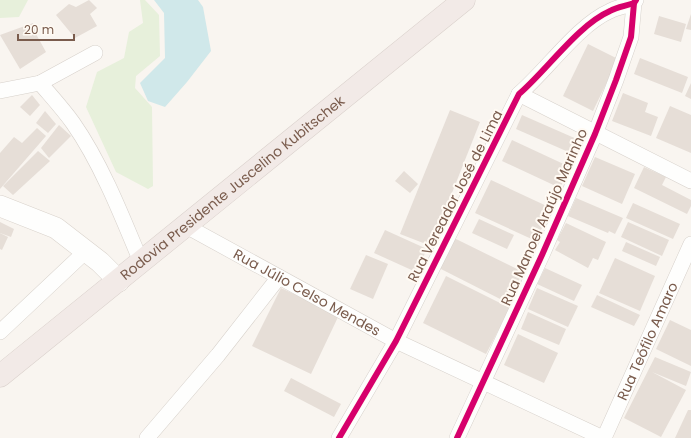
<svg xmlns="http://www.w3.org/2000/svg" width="691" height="438" viewBox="0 0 691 438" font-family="Poppins,sans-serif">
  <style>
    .green { fill: #e7f0db }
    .water { fill: #d0e8ea }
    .building { fill: #e6ded7 }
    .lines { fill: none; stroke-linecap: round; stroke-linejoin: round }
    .street-casing { stroke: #d7d1cb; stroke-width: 16 }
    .secondary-casing { stroke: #d9d2cb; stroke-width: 22 }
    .highway-casing { stroke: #dad1cc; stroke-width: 23 }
    .street { stroke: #fefefd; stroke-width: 15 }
    .secondary { stroke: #fefefd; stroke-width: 21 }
    .highway { stroke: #f2eae7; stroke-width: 22 }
    .cycleway-casing { stroke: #fffaf3; stroke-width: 8 }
    .cycleway { stroke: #d6006c; stroke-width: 6 }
    .labels { text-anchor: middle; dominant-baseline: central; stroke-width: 4; stroke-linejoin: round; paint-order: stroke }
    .street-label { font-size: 14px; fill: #7a5c4d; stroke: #fffaf3 }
  </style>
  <rect width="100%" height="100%" fill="#f9f5f0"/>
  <g class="green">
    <path d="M0 0H28L19 17 0 18Z"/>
    <path d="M140 0H145L159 15 160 56 136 76 135 88 152 107 153 186 148 189 116 172 86 107 97 72 124 58 129 32 143 23Z"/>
  </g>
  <path class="water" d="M154 0H198L203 7 211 51 187 82 165 107 148 101 140 83 165 58 164 13Z"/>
  <g class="building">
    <path d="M89 0 97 8 90 14 97 26 75 38 56 15 69 4 76 7Z"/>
    <path d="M691 14V30L686 29Z"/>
    <path d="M659 16 686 24 681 42 654 34Z"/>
    <path d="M33 23 36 34 46 52 20 69 0 35Z"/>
    <path d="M588 44 618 59 593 111 563 96Z"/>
    <path d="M640 58 688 77 682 93 634 74Z"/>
    <path d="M691 83V99L685 96Z"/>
    <path d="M623 93 648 103 645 112 658 117 651 136 612 121Z"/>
    <path d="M32 95 40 105 30 116 20 107Z"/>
    <path d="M670 106 691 115V153L656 138Z"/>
    <path d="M450 110 480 122 431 246 400 234Z"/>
    <path d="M45 111 56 124 48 133 36 123Z"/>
    <path d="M522 115 579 140 573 154 516 129Z"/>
    <path d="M59 125 71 136 49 158 41 148Z"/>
    <path d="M37 128 46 136 0 189V153L14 137 22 143Z"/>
    <path d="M512 140 570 167 560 188 502 161Z"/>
    <path d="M38 151 50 161 13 195 3 186Z"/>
    <path d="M595 157 635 174 622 204 582 186Z"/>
    <path d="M644 167 666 177 662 185 691 200V206L687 214 634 188Z"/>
    <path d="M404 171 418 184 410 193 395 181Z"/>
    <path d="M491 180 551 208 536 241 475 213Z"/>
    <path d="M576 198 623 218 615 234 609 231 608 233 568 216Z"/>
    <path d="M633 203 680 224 673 239 626 218Z"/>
    <path d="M479 219 514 235 507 249 472 233Z"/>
    <path d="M0 222 14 229 11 237 0 233Z"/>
    <path d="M628 222 669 240 662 256 621 237Z"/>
    <path d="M566 223 606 242 598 260 593 258 588 268 555 250 560 242 557 240Z"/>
    <path d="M385 230 427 249 416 272 374 253Z"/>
    <path d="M0 233 8 237 2 250 0 249Z"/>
    <path d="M454 238 523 272 508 303 439 268Z"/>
    <path d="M626 242 660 257 656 266 622 251Z"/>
    <path d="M366 255 388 264 373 299 350 289Z"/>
    <path d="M615 258 655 276 640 311 599 293Z"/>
    <path d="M545 268 582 285 574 301 537 284Z"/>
    <path d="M446 276 510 308 486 354 423 323Z"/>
    <path d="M281 288 339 315 311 374 252 346Z"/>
    <path d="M537 288 578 306 568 327 528 309Z"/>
    <path d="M597 295 640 315 634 326 591 307Z"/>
    <path d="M528 312 566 329 559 345 521 329Z"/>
    <path d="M670 320 691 330V366L656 349Z"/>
    <path d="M518 334 558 353 544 383 504 365Z"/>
    <path d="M655 357 691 372 686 386 652 372 686 390 661 437 624 418Z"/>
    <path d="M291 378 341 404 334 417 284 391Z"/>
    <path d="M688 410H691V438H675Z"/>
  </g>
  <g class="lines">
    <g class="street-casing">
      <g id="street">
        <path d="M40 83C51 96 63 109 73 123 101 163 122 216 141 262"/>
        <path d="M0 91 40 83 95 53"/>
        <path d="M519 94 691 181"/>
        <path id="s1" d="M186 226 396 341 603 438"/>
        <path d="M0 332 85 252"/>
        <path d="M147 438 218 355 279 277"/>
        <path d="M339 438 396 341 519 94C547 70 578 25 610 11 617 7 626 6 634 3"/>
        <path d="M457 438 542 255 595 134 616 80 631 37 634 3 636 0"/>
        <path id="s2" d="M604 438 691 244"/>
      </g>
    </g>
    <g class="secondary-casing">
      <path id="secondary" d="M0 206 56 228 100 262 119 281"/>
    </g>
    <g class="highway-casing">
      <g id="highway">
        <path id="s3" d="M0 376 464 0"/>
      </g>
    </g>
    <use href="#street" class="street"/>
    <use href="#secondary" class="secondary"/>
    <use href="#highway" class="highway"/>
    <g class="cycleway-casing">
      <g id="cycleway">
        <path d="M339 438 396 341 519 94C547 70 578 25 610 11 617 7 626 6 634 3"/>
        <path d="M457 438 542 255 595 134 616 80 631 37 634 3 636 0"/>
      </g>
    </g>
    <use href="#cycleway" class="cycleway"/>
  </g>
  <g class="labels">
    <g class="street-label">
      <text stroke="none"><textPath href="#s3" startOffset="299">Rodovia Presidente Juscelino Kubitschek</textPath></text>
      <text transform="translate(455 196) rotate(-63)">Rua Vereador José de Lima</text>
      <text transform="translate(544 217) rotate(-66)">Rua Manoel Araújo Marinho</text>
      <text stroke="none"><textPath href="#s1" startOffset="138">Rua Júlio Celso Mendes</textPath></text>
      <text stroke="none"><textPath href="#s2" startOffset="106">Rua Teófilo Amaro</textPath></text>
    </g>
  </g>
  <path d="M18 34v6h56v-6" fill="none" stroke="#7a5c4d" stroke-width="2"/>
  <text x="24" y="34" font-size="12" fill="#7a5c4d" stroke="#fffaf3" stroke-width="3" paint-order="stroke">20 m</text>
</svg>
